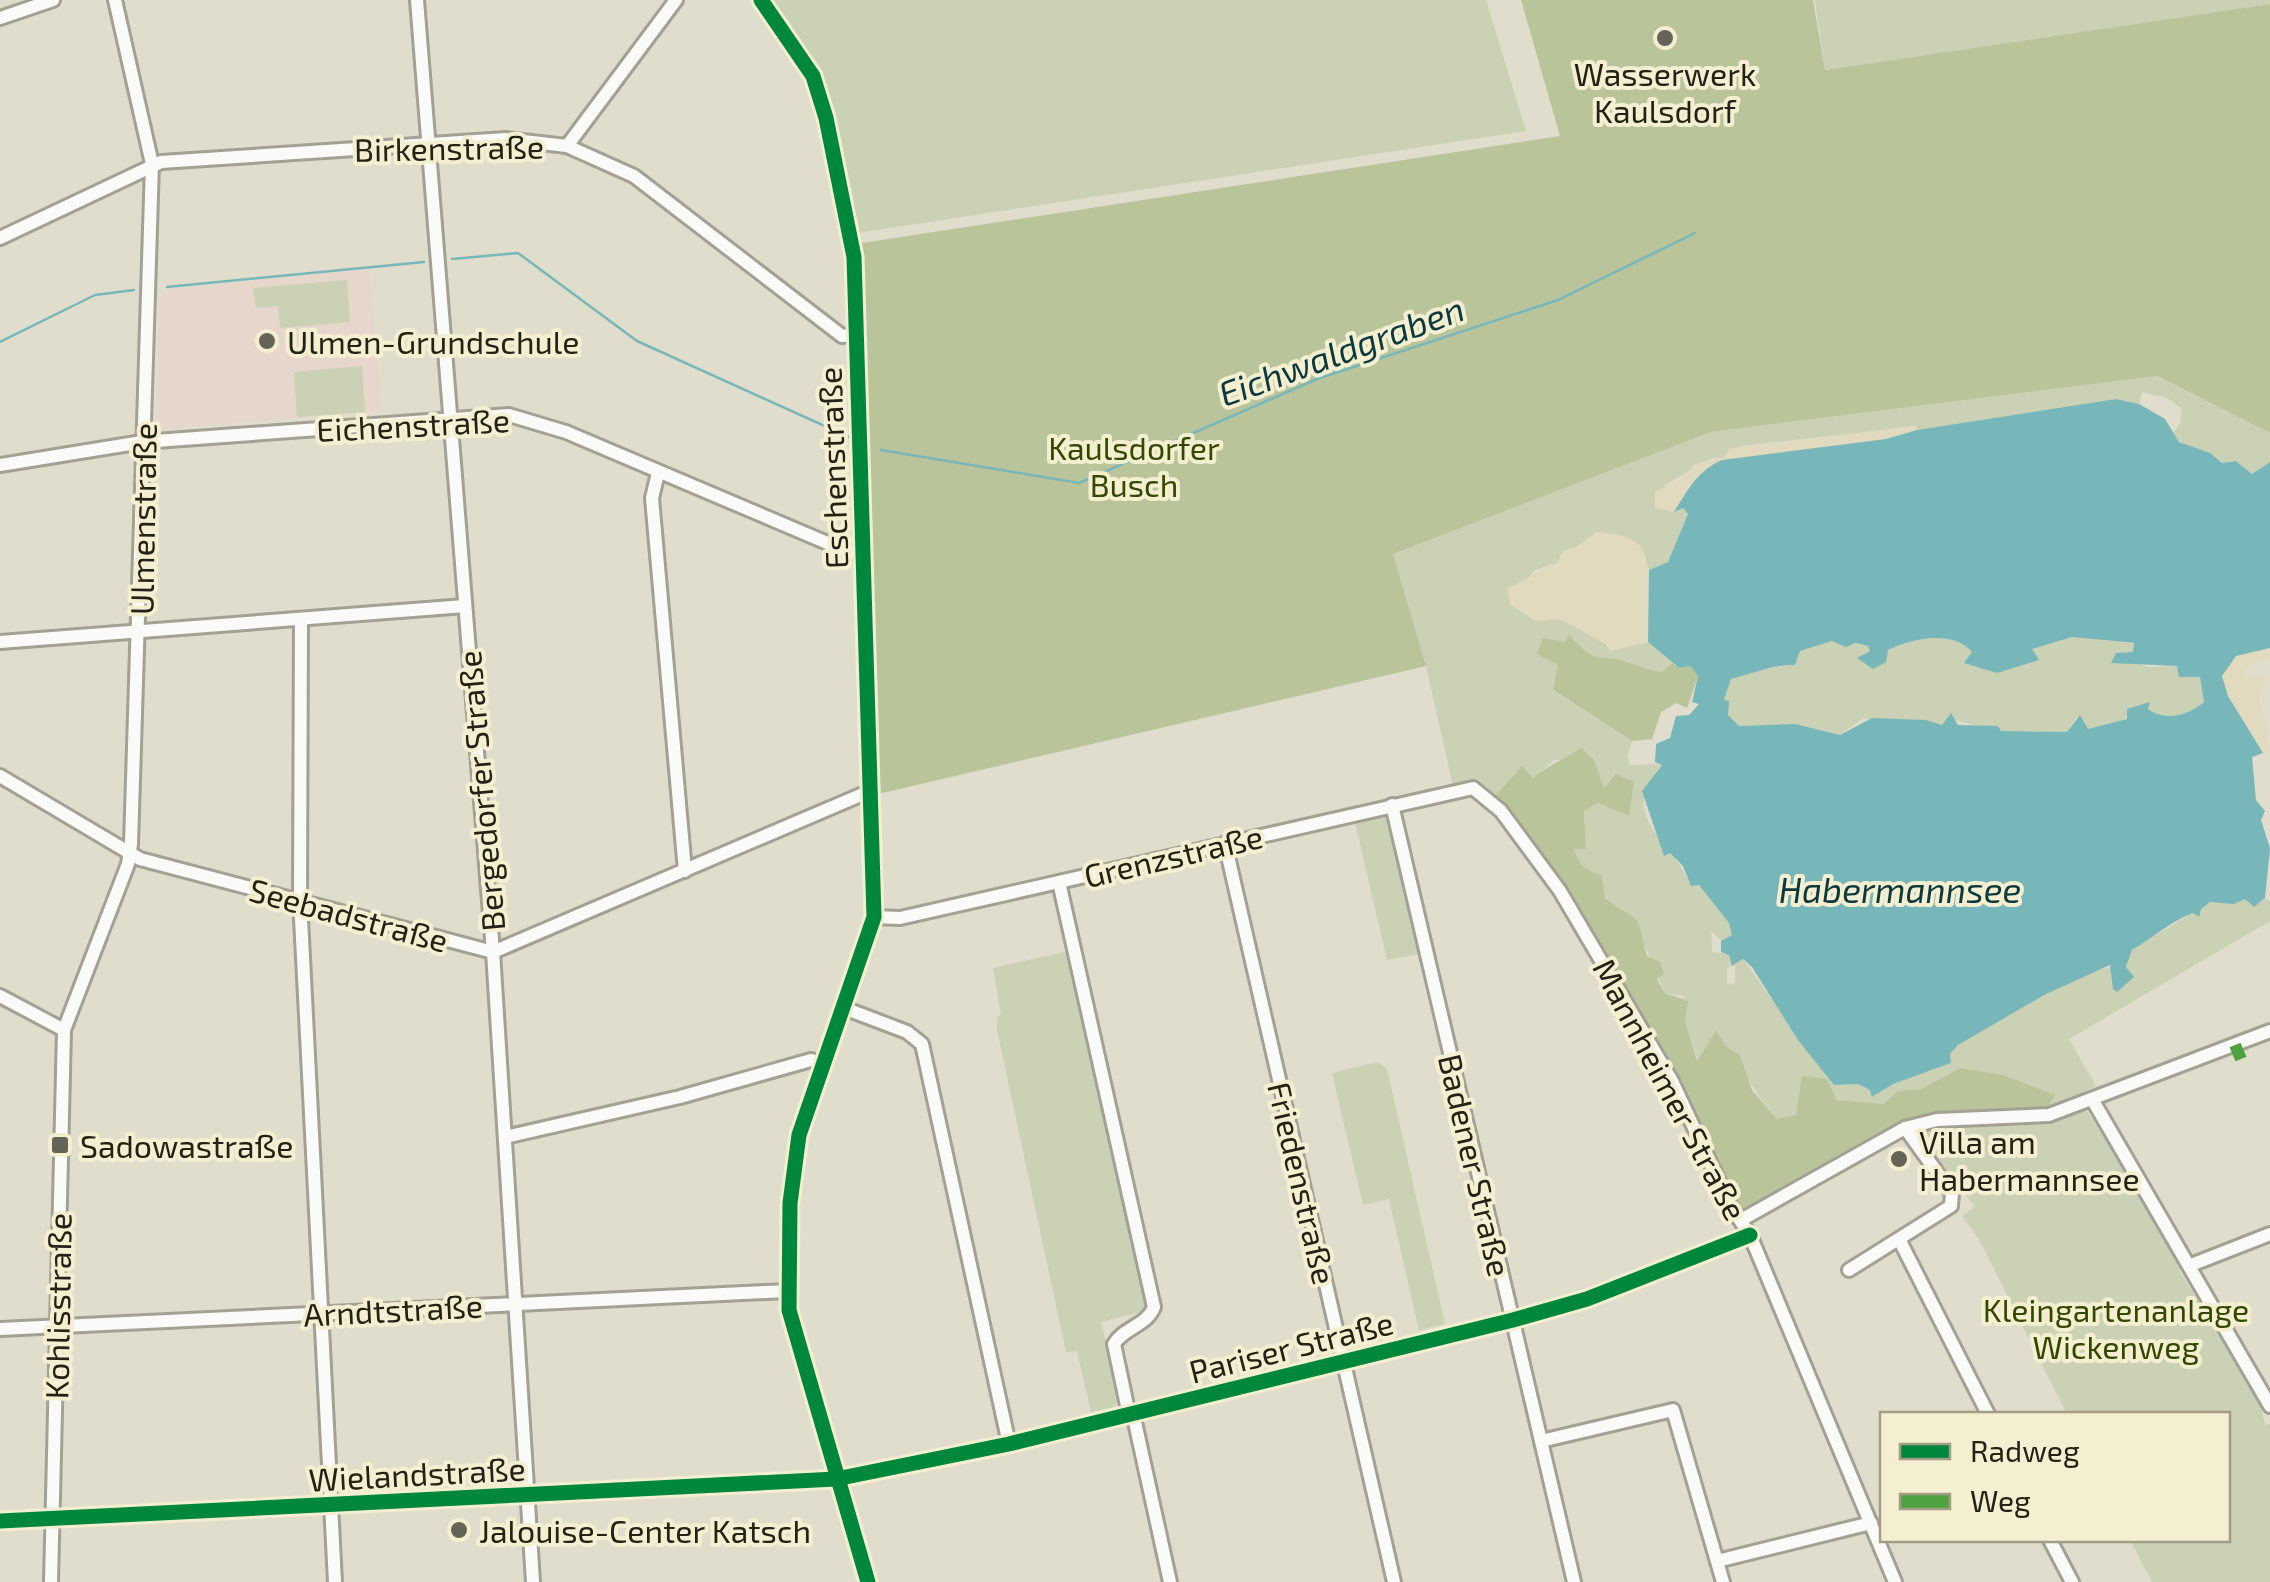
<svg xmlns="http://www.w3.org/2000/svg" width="2270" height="1582" viewBox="0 0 2270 1582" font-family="'Exo 2',sans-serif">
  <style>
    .education { fill: #e6d6cb }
    .green { fill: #cad1b4 }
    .forest { fill: #bac49b }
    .sand { fill: #e1dabf }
    .water { fill: #78b7b9; fill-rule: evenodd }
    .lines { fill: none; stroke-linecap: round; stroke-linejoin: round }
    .stream { stroke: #78b7b9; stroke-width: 2.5 }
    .minor-casing { stroke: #a3a094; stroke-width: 18 }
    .minor { stroke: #fafaf8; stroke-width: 12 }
    .quiet { stroke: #50a240; stroke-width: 12; stroke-dasharray: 25 12; stroke-linecap: butt }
    .cycleway-casing { stroke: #f5efd2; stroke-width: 21 }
    .cycleway { stroke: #00873e; stroke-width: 15 }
    .poi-dot { fill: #666357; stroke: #f5efd2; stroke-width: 4 }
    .labels { text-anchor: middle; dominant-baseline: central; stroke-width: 8; stroke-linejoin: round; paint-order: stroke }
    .poi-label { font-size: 32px; fill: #242217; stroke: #f5efd2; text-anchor: start }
    .street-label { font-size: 32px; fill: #242217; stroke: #f5efd2 }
    .park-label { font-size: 32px; fill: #354800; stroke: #f5efd2 }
    .water-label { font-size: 35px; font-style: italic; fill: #0c393d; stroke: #f5efd2 }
  </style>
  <rect width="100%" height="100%" fill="#e0ddcd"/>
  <path class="education" d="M369 269 381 411 156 429 160 291Z"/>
  <g class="green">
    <path d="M767 0H1486L1526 131 857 233 823 82Z"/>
    <path d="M1815 0H2270V4L1825 70Z"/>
    <path d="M347 280 350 322 280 328 278 306 256 308 253 288Z"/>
    <path d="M362 366 365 412 297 417 294 372Z"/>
    <path d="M2159 376 2270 433V462L2252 474 2236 461 2222 463C2206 450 2186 452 2173 434L2180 424 2182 409 2167 398 2142 392 2139 404 2116 399 1917 430 1916 426 1743 446 1729 449 1724 458H1712L1665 485 1663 506 1683 507 1688 514 1668 562 1649 570C1630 534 1641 540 1596 532L1557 563 1535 570 1527 581 1508 588 1511 605 1536 621 1560 619 1606 644 1610 651 1648 642 1672 663 1662 672C1649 671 1643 668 1632 663 1598 651 1600 669 1569 636L1553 691 1632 741 1627 757 1630 765 1662 764C1615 820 1672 837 1691 886L1699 885 1729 923 1732 935 1721 941 1711 930 1712 952 1729 954 1732 966 1727 968V985L1735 983V965L1743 959 1834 1085 1858 1084 1870 1090 1872 1097 1893 1084 1951 1063 1950 1054 1958 1045C1993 1024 2089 961 2126 967L2132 950 2210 902 2245 899 2254 907 2265 898 2270 900V921L2069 1039 2096 1086 2046 1110 2054 1095 1960 1068 1921 1089 1898 1091 1883 1104 1836 1100 1802 1086 1796 1115 1777 1119C1754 1092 1738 1062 1717 1032L1698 1062 1685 1020 1684 996 1665 993 1645 946 1577 861 1574 848H1586L1584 811 1597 803 1608 805 1594 760H1554L1533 778 1522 767 1495 796 1479 785 1453 786 1426 666 1393 554 1711 432Z"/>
    <path d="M2072 637 2135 644 2134 652 2116 653 2147 667 2178 666 2180 677 2200 676 2204 702C2189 715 2165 722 2148 709L2149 703 2116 724 2088 729 2077 716 2067 732 2001 731 1954 720 1942 725 1926 720 1862 719 1840 735 1795 724 1739 726C1722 716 1721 694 1731 679L1757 669 1794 665 1800 651 1832 641 1868 646 1871 651 1861 654C1892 649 1947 621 1973 653L1965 663 2039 659 2031 649Z"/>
    <path d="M1386 813 1420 954 1387 960 1354 818Z"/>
    <path d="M1069 951 1147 1303 1141 1312 1101 1322 1119 1398 1114 1407 1091 1412 1077 1351 1066 1352 997 1030V1017L1001 1015 993 968Z"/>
    <path d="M1378 1062 1387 1069 1445 1324 1419 1330 1389 1199 1363 1205 1332 1073Z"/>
    <path d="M2085 1108 2187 1265 2179 1270C2204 1315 2255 1369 2265 1425L2270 1424V1582H2152L2130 1540H2228V1414H2067L1979 1239 1962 1216 1975 1207 1922 1137 1923 1129 2045 1122Z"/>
  </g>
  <g class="forest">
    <path d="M1521 0H1813L1825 70 2270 4V433L2158 376 1711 432 1393 554 1426 666 878 794 862 243 1560 136Z"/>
    <path d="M1569 635C1600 669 1597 651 1631 663 1643 667 1649 671 1662 672L1672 663 1679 668 1690 666 1698 676 1687 708 1676 703 1661 712 1652 739 1632 741 1553 690 1558 665 1537 654 1543 638 1565 642Z"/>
    <path d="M1581 748 1594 760 1604 788 1616 774 1634 782 1629 816 1598 803 1584 811 1586 849H1574C1578 865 1585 870 1601 875L1605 898C1640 926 1636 906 1647 956L1660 962 1664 974 1657 979 1665 993 1688 1001 1685 1020 1697 1061 1716 1031 1728 1048 1740 1055 1752 1090 1777 1119 1796 1115 1802 1076 1827 1079 1837 1100 1883 1104 1898 1091 1921 1089 1960 1068 2003 1075 2055 1095 2046 1110 1898 1125 1740 1212C1665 1071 1597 921 1495 796L1522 766 1533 778C1549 764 1564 760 1581 748Z"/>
  </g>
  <g class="sand">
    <path d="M1916 426 1917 430 1886 439 1722 460 1691 484 1674 512 1655 508V492L1685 477 1694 464 1724 458 1729 449Z"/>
    <path d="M1596 532C1610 534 1631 534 1641 547 1653 562 1648 619 1648 642L1610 651 1606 644 1561 619 1536 621 1511 605 1507 588C1527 581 1537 569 1557 563L1564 550 1579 547Z"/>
    <path d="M2270 648V660L2257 661 2244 672 2247 678 2266 674 2259 698 2270 752 2263 753 2228 696 2222 676 2236 656Z"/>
  </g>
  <path class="water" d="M2116 399 2139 404 2165 419 2179 442 2210 453 2222 463 2236 461 2252 474 2270 462V648L2236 656 2222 676 2228 696 2263 753 2252 757 2256 800 2265 811 2261 820 2270 848 2265 898 2254 907 2245 899 2234 904 2210 902 2201 909 2199 917 2193 913C2171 921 2153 938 2132 950L2126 967 2134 977 2117 992 2113 989 2110 965 2044 995 1958 1045 1950 1054 1951 1063 1893 1084 1872 1097 1870 1090 1858 1084 1834 1085 1798 1040 1752 967 1743 959 1732 966 1729 955 1721 952V941L1732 935 1729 923 1699 885 1691 886 1683 866 1670 853 1664 856 1642 791 1662 765 1655 762 1656 744 1670 738 1676 716 1689 715 1699 704 1692 702 1698 676 1690 666 1679 668 1648 642 1649 570 1668 562 1688 514 1683 508 1674 512C1688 490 1697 471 1722 460L1886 439 1917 430ZM2072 637 2134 643 2133 652 2116 653 2111 663 2177 666 2179 677H2200L2204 702C2189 715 2165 722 2148 709L2150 702 2127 709V719L2088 729 2080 715 2067 732 2001 731 1998 726 1958 725 1951 713 1942 725 1926 720 1872 718 1840 735 1795 724 1739 726 1728 715 1729 701 1724 700 1731 679C1752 674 1770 665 1795 665L1800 651 1832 641 1846 647 1855 643 1868 646 1870 651 1857 658 1873 669 1886 662 1888 650C1910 639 1953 629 1972 652L1964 663 1997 673 2039 660 2032 649Z"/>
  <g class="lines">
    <g class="stream">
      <path d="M452 259 518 253 637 341 849 437"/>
      <path d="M167 287 424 262"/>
      <path d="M0 342 95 295 134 290"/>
      <path d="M881 450 1079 483 1317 379 1558 300 1695 233"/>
    </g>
    <g class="minor-casing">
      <g id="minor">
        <path d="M417 0 493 952 533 1582"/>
        <path d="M761 0 813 76 826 118 854 257 874 917 799 1135 790 1203 789 1310 868 1582"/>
        <path d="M0 18 53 0"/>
        <path d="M567 146 676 0"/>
        <path d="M0 238 161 162 506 139 567 146 634 176 842 336 855 335"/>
        <path d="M0 465 142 442 509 415 566 432 851 553 861 550"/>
        <path d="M658 473 652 498 685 871"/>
        <path d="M301 620 300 899 335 1582"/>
        <path d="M0 642 465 606"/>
        <path d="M0 776 140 859 493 952 870 791"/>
        <path d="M1392 805 1574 1582"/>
        <path d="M1225 843 1394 1582"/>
        <path d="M1059 882 1154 1307C1147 1326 1124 1327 1114 1344L1129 1415"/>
        <path d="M874 917 900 918 1473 788 1501 811 1560 891 1672 1081 1731 1207 1750 1235 1895 1582"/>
        <path d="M0 996 64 1030"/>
        <path d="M844 1008 907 1032 922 1044 1009 1444"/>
        <path d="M2092 1099 2270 1406"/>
        <path d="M505 1137 680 1097 811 1060 822 1063"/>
        <path d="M1741 1220 1905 1128 1937 1120 2049 1115 2270 1031"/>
        <path d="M1900 1241 1988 1414"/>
        <path d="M2191 1265 2270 1234"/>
        <path d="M1849 1270 1951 1206 1952 1193 1905 1128"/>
        <path d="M0 1329 787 1291"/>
        <path d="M1133 1413 1170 1582"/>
        <path d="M1541 1441 1673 1410 1723 1582"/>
        <path d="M0 1521 836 1479 1009 1444 1513 1320 1587 1299 1750 1235"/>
        <path d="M2050 1540 2072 1582"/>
        <path d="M1717 1561 1871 1523"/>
        <path d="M51 1582 64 1030 128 864 131 844 152 164 115 0"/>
      </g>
    </g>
    <use href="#minor" class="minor"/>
    <path class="quiet" d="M2235 1045 2241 1059"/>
    <g class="cycleway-casing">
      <g id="cycleway">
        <path d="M761 0 813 76 826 118 854 257 874 917 799 1135 790 1203 789 1310 868 1582"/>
        <path d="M0 1521 836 1479 1009 1444 1513 1320 1587 1299 1750 1235"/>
      </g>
    </g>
    <use href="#cycleway" class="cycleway"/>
  </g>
  <g class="poi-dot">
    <circle cx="1665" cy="38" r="10"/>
    <circle cx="267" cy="341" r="10"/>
    <rect x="50" y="1135" width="20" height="20" rx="5"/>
    <circle cx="1899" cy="1159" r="10"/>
    <circle cx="459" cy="1530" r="10"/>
  </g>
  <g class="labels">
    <g class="poi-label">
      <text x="1665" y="73" text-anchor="middle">Wasserwerk<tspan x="1665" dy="37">Kaulsdorf</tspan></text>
      <text x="287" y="341">Ulmen-Grundschule</text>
      <text x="1919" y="1141">Villa am<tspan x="1919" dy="37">Habermannsee</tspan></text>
      <text x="80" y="1145">Sadowastraße</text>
      <text x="479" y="1530">Jalouise-Center Katsch</text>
    </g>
    <g class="street-label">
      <text transform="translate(449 147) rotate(-1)">Birkenstraße</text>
      <text transform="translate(413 424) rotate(-3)">Eichenstraße</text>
      <text transform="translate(832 468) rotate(-92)">Eschenstraße</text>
      <text transform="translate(142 519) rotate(-89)">Ulmenstraße</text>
      <text transform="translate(480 791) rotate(-95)">Bergedorfer Straße</text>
      <text transform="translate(1173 855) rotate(-13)">Grenzstraße</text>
      <text transform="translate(349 914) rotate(15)">Seebadstraße</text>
      <text transform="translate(1671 1089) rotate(62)">Mannheimer Straße</text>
      <text transform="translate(1476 1165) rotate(77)">Badener Straße</text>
      <text transform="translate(1303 1183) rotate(77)">Friedenstraße</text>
      <text transform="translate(57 1306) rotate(-89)">Kohlisstraße</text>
      <text transform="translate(393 1309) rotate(-3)">Arndtstraße</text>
      <text transform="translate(1291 1346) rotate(-14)">Pariser Straße</text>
      <text transform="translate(417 1473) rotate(-3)">Wielandstraße</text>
    </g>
    <g class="park-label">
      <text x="1134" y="447">Kaulsdorfer<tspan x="1134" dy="37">Busch</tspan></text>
      <text x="2116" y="1309">Kleingartenanlage<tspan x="2116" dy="37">Wickenweg</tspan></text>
    </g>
    <g class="water-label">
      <text transform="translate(1341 350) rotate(-20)">Eichwaldgraben</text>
      <text x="1900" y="889">Habermannsee</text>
    </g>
  </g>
  <rect x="1880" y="1412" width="350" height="130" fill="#f5efd2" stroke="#a19d87" stroke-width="2.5"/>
  <rect x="1900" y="1444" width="50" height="15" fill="#00873e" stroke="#a19d87" stroke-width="2.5"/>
  <text x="1970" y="1462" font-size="30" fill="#242217">Radweg</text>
  <rect x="1900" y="1494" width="50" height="15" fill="#50a240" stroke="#a19d87" stroke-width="2.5"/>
  <text x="1970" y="1512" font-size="30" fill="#242217">Weg</text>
</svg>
